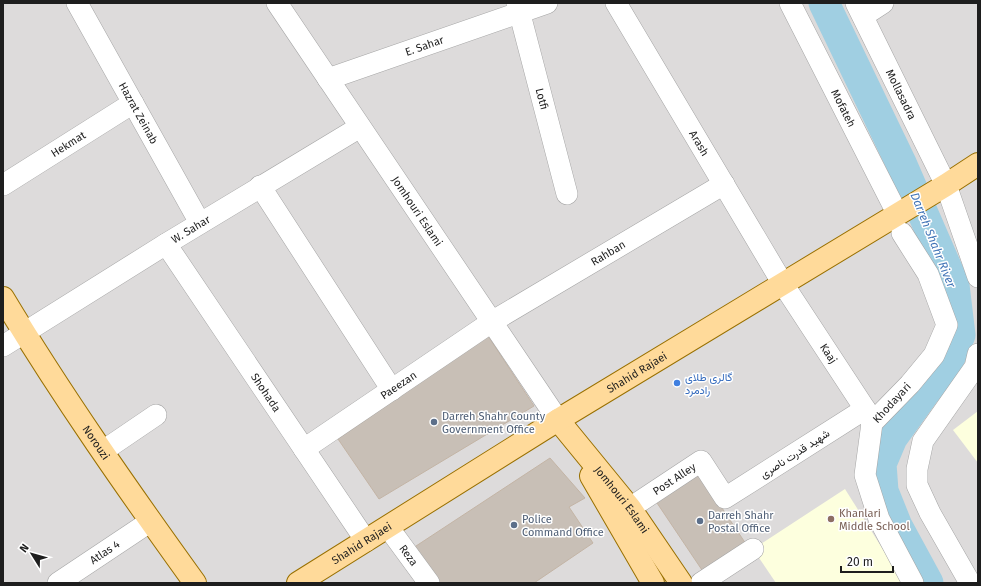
<svg xmlns="http://www.w3.org/2000/svg" width="981" height="586" viewBox="0 0 981 586" font-family="'Fira Sans',Vazirmatn,sans-serif">
  <style>
    .residential { fill: #dddbdb }
    .education { fill: #fdffde }
    .lines { fill: none; stroke-linecap: round; stroke-linejoin: round }
    .river { stroke: #a0cfe2; stroke-width: 31 }
    .building { fill: #c8bfb6; stroke: #c3b4a5 }
    .minor-casing { stroke: #a5a5a5; stroke-width: 22 }
    .major-casing { stroke: #997000; stroke-width: 24 }
    .minor { stroke: #fff; stroke-width: 21 }
    .major { stroke: #ffda9a; stroke-width: 22 }
    .shop-dot { fill: #3f7fe0; stroke: #fff; stroke-width: 1.5 }
    .service-dot { fill: #5c6f8a; stroke: #fff; stroke-width: 1.5 }
    .education-dot { fill: #8d6e63; stroke: #fff; stroke-width: 1.5 }
    .labels { text-anchor: middle; dominant-baseline: central; stroke-width: 3; stroke-linejoin: round; paint-order: stroke }
    .street-label { font-size: 11px; fill: #1e1e1e; stroke: #fff }
    .shop-label { font-size: 11px; fill: #366cbe; stroke: #fff; text-anchor: start }
    .service-label { font-size: 11px; fill: #4e5e75; stroke: #fff; text-anchor: start }
    .education-label { font-size: 11px; fill: #785e54; stroke: #fff; text-anchor: start }
    .water-label { font-size: 12px; font-style: italic; fill: #4275b7; stroke: #fff }
  </style>
  <rect width="100%" height="100%" fill="#f0ede4"/>
  <rect class="residential" x="3" y="3" width="975" height="580"/>
  <g class="education">
    <path d="M978 411V463L953 430Z"/>
    <path d="M845 489 904 583H776L753 549Z"/>
  </g>
  <g class="lines">
    <path class="river" d="M824 3 901 163 954 285 960 335 945 368 925 392 892 438 881 464 883 491 897 526 928 583"/>
  </g>
  <g class="building">
    <path d="M488 336 534 406 379 499 338 439Z"/>
    <path d="M550 458 585 498 569 507 593 543 534 583H440L413 548Z"/>
    <path d="M696 469 746 544 704 573 653 497Z"/>
  </g>
  <g class="lines">
    <g class="minor-casing">
      <g id="minor">
        <path id="s1" d="M77 3 200 223"/>
        <path id="s2" d="M277 3 558 420"/>
        <path id="s3" d="M517 3 567 194"/>
        <path id="s4" d="M616 3 783 284 865 409 872 423"/>
        <path id="s5" d="M790 3 897 213"/>
        <path id="s6" d="M856 3 946 185 978 277"/>
        <path d="M863 16 883 3"/>
        <path id="s7" d="M328 79 547 3"/>
        <path id="s8" d="M3 185 133 103"/>
        <path d="M260 186 392 390"/>
        <path d="M902 233 928 274 947 325 934 355 910 384 872 423 865 475 879 519 913 583"/>
        <path id="s9" d="M166 244 366 541"/>
        <path id="s10" d="M3 346 166 244 360 127"/>
        <path id="s11" d="M304 449 493 321 724 184"/>
        <path d="M103 451 156 415"/>
        <path id="s12" d="M630 508 701 461 725 498 865 409"/>
        <path id="s13" d="M388 527 429 583"/>
        <path id="s14" d="M58 583 151 521"/>
        <path d="M701 583 753 549"/>
        <path d="M970 583 930 513 917 485V469L923 441 975 367 978 354"/>
      </g>
    </g>
    <g class="major-casing">
      <g id="major">
        <path id="s15" d="M3 298C62 396 128 490 195 583"/>
        <path id="s16" d="M558 420 630 508 681 583"/>
        <path d="M591 476 653 583"/>
        <path id="s17" d="M298 583 558 420 946 185 978 164"/>
      </g>
    </g>
    <use href="#minor" class="minor"/>
    <use href="#major" class="major"/>
  </g>
  <circle class="shop-dot" cx="677" cy="383" r="4"/>
  <g class="service-dot">
    <circle cx="434" cy="422" r="4"/>
    <circle cx="700" cy="521" r="4"/>
    <circle cx="514" cy="525" r="4"/>
  </g>
  <circle class="education-dot" cx="831" cy="519" r="4"/>
  <g class="labels">
    <g class="street-label">
      <text stroke="none"><textPath href="#s7" startOffset="102">E. Sahar</textPath></text>
      <text stroke="none"><textPath href="#s6" startOffset="102">Mollasadra</textPath></text>
      <text stroke="none"><textPath href="#s3" startOffset="99">Lotfi</textPath></text>
      <text stroke="none"><textPath href="#s5" startOffset="118">Mofateh</textPath></text>
      <text stroke="none"><textPath href="#s1" startOffset="126">Hazrat Zeinab</textPath></text>
      <text stroke="none"><textPath href="#s4" startOffset="163">Arash</textPath></text>
      <text stroke="none"><textPath href="#s8" startOffset="77">Hekmat</textPath></text>
      <text stroke="none"><textPath href="#s2" startOffset="251">Jomhouri Eslami</textPath></text>
      <text stroke="none"><textPath href="#s10" startOffset="221">W. Sahar</textPath></text>
      <text stroke="none"><textPath href="#s11" startOffset="362">Rahban</textPath></text>
      <text stroke="none"><textPath href="#s4" startOffset="410">Kaaj</textPath></text>
      <text stroke="none"><textPath href="#s17" startOffset="399">Shahid Rajaei</textPath></text>
      <text stroke="none"><textPath href="#s11" startOffset="114">Paeezan</textPath></text>
      <text stroke="none"><textPath href="#s9" startOffset="179">Shohada</textPath></text>
      <text transform="translate(892 403) rotate(-47)">Khodayari</text>
      <text stroke="none"><textPath href="#s15" startOffset="172">Norouzi</textPath></text>
      <text transform="translate(795 454) rotate(-33)">شهید قدرت ناصری</text>
      <text stroke="none"><textPath href="#s12" startOffset="53">Post Alley</textPath></text>
      <text stroke="none"><textPath href="#s16" startOffset="102">Jomhouri Eslami</textPath></text>
      <text stroke="none"><textPath href="#s17" startOffset="75">Shahid Rajaei</textPath></text>
      <text stroke="none"><textPath href="#s14" startOffset="56">Atlas 4</textPath></text>
      <text stroke="none"><textPath href="#s13" startOffset="35">Reza</textPath></text>
    </g>
    <g class="shop-label">
      <text x="685" y="377">گالری طلای<tspan x="685" dy="13">رادمرد</tspan></text>
    </g>
    <g class="service-label">
      <text x="442" y="416">Darreh Shahr County<tspan x="442" dy="13">Government Office</tspan></text>
      <text x="708" y="515">Darreh Shahr<tspan x="708" dy="13">Postal Office</tspan></text>
      <text x="522" y="519">Police<tspan x="522" dy="13">Command Office</tspan></text>
    </g>
    <g class="education-label">
      <text x="839" y="513">Khanlari<tspan x="839" dy="13">Middle School</tspan></text>
    </g>
    <g class="water-label">
      <text transform="translate(933 240) rotate(68)">Darreh Shahr River</text>
    </g>
  </g>
  <rect width="981" height="586" fill="none" stroke="#1e1e1e" stroke-width="8"/>
  <g transform="translate(32 554) rotate(307)" stroke="#ffffff" stroke-width="3" paint-order="stroke">
  <path d="M0-3L7 15L0 10L-7 15Z" fill="#1e1e1e"/>
  <text y="-6" font-size="11" font-weight="bold" text-anchor="middle" fill="#1e1e1e">N</text>
  </g>
  <path d="M841 566v6h52v-6" fill="none" stroke="#1e1e1e" stroke-width="2"/>
  <text x="847" y="566" font-size="12" fill="#1e1e1e" stroke="#ffffff" stroke-width="3" paint-order="stroke">20 m</text>
</svg>
